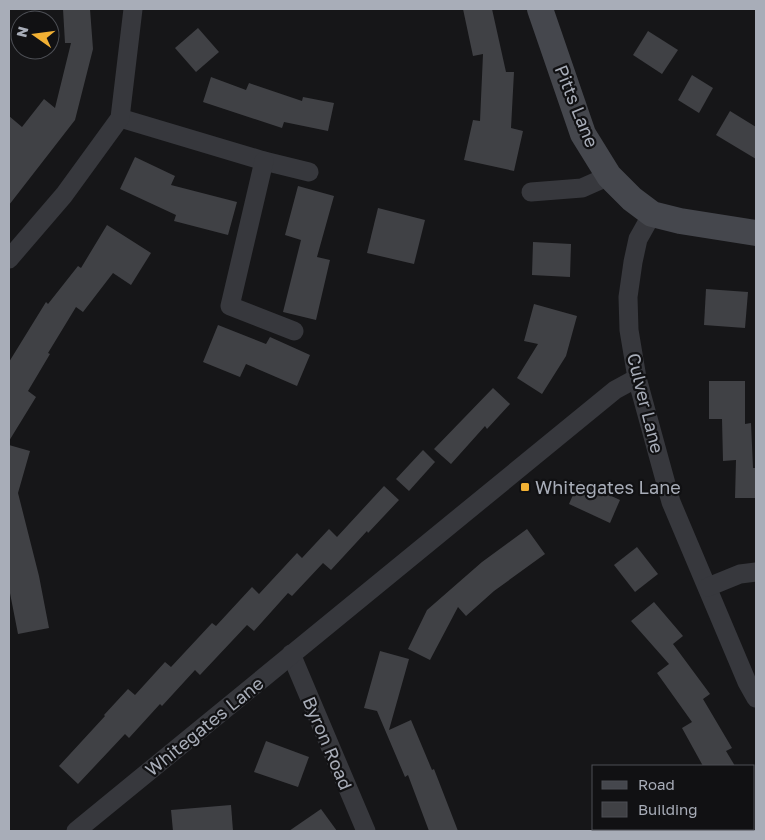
<svg xmlns="http://www.w3.org/2000/svg" width="765" height="840" viewBox="0 0 765 840" font-family="'Golos Text',sans-serif">
  <style>
    .building { fill: #404145 }
    .lines { fill: none; stroke-linecap: round; stroke-linejoin: round }
    .minor { stroke: #37383d; stroke-width: 19 }
    .secondary { stroke: #45474d; stroke-width: 26 }
    .poi-dot { fill: #f2b134; stroke: #111113; stroke-width: 2 }
    .labels { text-anchor: middle; dominant-baseline: central; stroke-width: 4.5; stroke-linejoin: round; paint-order: stroke }
    .street-label { font-size: 18px; fill: #a8adb8; stroke: #111113 }
    .poi-label { font-size: 18px; fill: #a8adb8; stroke: #111113; text-anchor: start }
  </style>
  <rect width="100%" height="100%" fill="#161618"/>
  <g class="building">
    <path d="M63 9H90L93 49 75 120 9 205V116L22 127 44 99 55 108 71 43H65Z"/>
    <path d="M463 9H492L506 72H514L511 128 523 131 514 171 464 160 473 120 480 121 483 54 473 56Z"/>
    <path d="M198 28 219 52 196 72 175 48Z"/>
    <path d="M648 31 678 50 662 74 633 55Z"/>
    <path d="M692 75 713 88 699 113 678 100Z"/>
    <path d="M211 77 246 90 249 83 302 101 303 97 334 103 328 131 284 122 282 128 203 102Z"/>
    <path d="M730 111 756 127V159L716 135Z"/>
    <path d="M135 157 175 176 171 185 237 202 228 235 174 221 176 215 120 189Z"/>
    <path d="M298 186 334 196 317 257 330 260 316 320 283 312 301 240 285 235Z"/>
    <path d="M378 208 425 220 414 264 367 253Z"/>
    <path d="M107 225 151 253 131 285 113 273 83 312 76 307 48 353 50 354 28 391 36 397 9 441V362L46 302 48 304 78 266 81 268Z"/>
    <path d="M533 242 571 244 570 277 532 275Z"/>
    <path d="M706 289 748 292 745 328 704 325Z"/>
    <path d="M534 304 577 316 566 356 542 394 517 378 538 344 524 341Z"/>
    <path d="M218 325 266 344 270 337 310 355 297 386 246 364 240 377 203 362Z"/>
    <path d="M709 381H745V424L751 423 753 468H756V498H735L736 460 723 461 722 419H709Z"/>
    <path d="M493 388 510 404 487 429 485 426 451 464 434 449Z"/>
    <path d="M9 445 30 451 18 493 39 576 49 628 18 634 9 588Z"/>
    <path d="M423 450 435 462 409 491 396 479Z"/>
    <path d="M579 481 620 500 610 523 569 504Z"/>
    <path d="M384 486 399 500 368 533 367 531 331 570 323 563 292 596 288 593 254 631 247 625 200 675 195 670 162 706 160 704 129 738 125 734 78 784 59 766 105 716 104 715 128 689 135 695 165 662 171 667 212 623 216 626 252 587 259 594 297 553 302 558 329 529 337 537Z"/>
    <path d="M527 529 545 554 494 591 466 616 458 607 430 660 408 649 427 610 482 562Z"/>
    <path d="M637 547 658 574 635 592 614 565Z"/>
    <path d="M654 602 683 636 673 644 710 694 703 699 732 748 726 751 735 766H703L682 728 692 722 657 673 669 664 631 621Z"/>
    <path d="M380 651 409 659 389 730 411 720 432 770 434 769 458 831H429L408 775 405 777 377 711 364 708Z"/>
    <path d="M266 741 309 757 298 787 254 772Z"/>
    <path d="M231 805 233 831H173L171 810Z"/>
    <path d="M321 809 337 831H289Z"/>
  </g>
  <g class="lines">
    <g class="minor">
      <path d="M120 118 264 161 309 172"/>
      <path d="M264 161 230 306 294 331"/>
      <path d="M531 192 582 188 609 176"/>
      <path d="M652 214 638 239 633 262 628 297 629 330 637 378 671 502 747 682 756 698"/>
      <path d="M9 259 64 195 120 118 133 9"/>
      <path d="M708 587 740 574 756 572"/>
      <path d="M291 654 366 831"/>
      <path d="M76 831 615 390 637 378"/>
    </g>
    <path class="secondary" d="M540 9 583 134 609 176 632 199 652 214 680 221 756 233"/>
  </g>
  <rect class="poi-dot" x="520" y="482" width="10" height="10" rx="2.5"/>
  <g class="labels">
    <g class="street-label">
      <text transform="translate(577 106) rotate(68)">Pitts Lane</text>
      <text transform="translate(646 403) rotate(76)">Culver Lane</text>
      <text transform="translate(204 726) rotate(-39)">Whitegates Lane</text>
      <text transform="translate(328 743) rotate(67)">Byron Road</text>
    </g>
    <g class="poi-label">
      <text x="535" y="487">Whitegates Lane</text>
    </g>
  </g>
  <rect width="765" height="840" fill="none" stroke="#a8adb8" stroke-width="20"/>
  <rect x="592" y="765" width="162" height="65" fill="#111113" stroke="#4d4f55"/>
  <rect x="602" y="781" width="25" height="8" fill="#45474d" stroke="#4d4f55"/>
  <text x="638" y="790" font-size="15" fill="#a8adb8">Road</text>
  <rect x="602" y="802" width="25" height="15" fill="#404145" stroke="#4d4f55"/>
  <text x="638" y="815" font-size="15" fill="#a8adb8">Building</text>
  <g transform="translate(35 35) rotate(284)"><circle r="24" fill="#111113" stroke="#4d4f55"/>
  <path d="M0-4L9 19L0 12L-9 19Z" fill="#f2b134"/>
  <text y="-8" font-size="14" font-weight="bold" text-anchor="middle" fill="#a8adb8">N</text>
  </g>
</svg>
